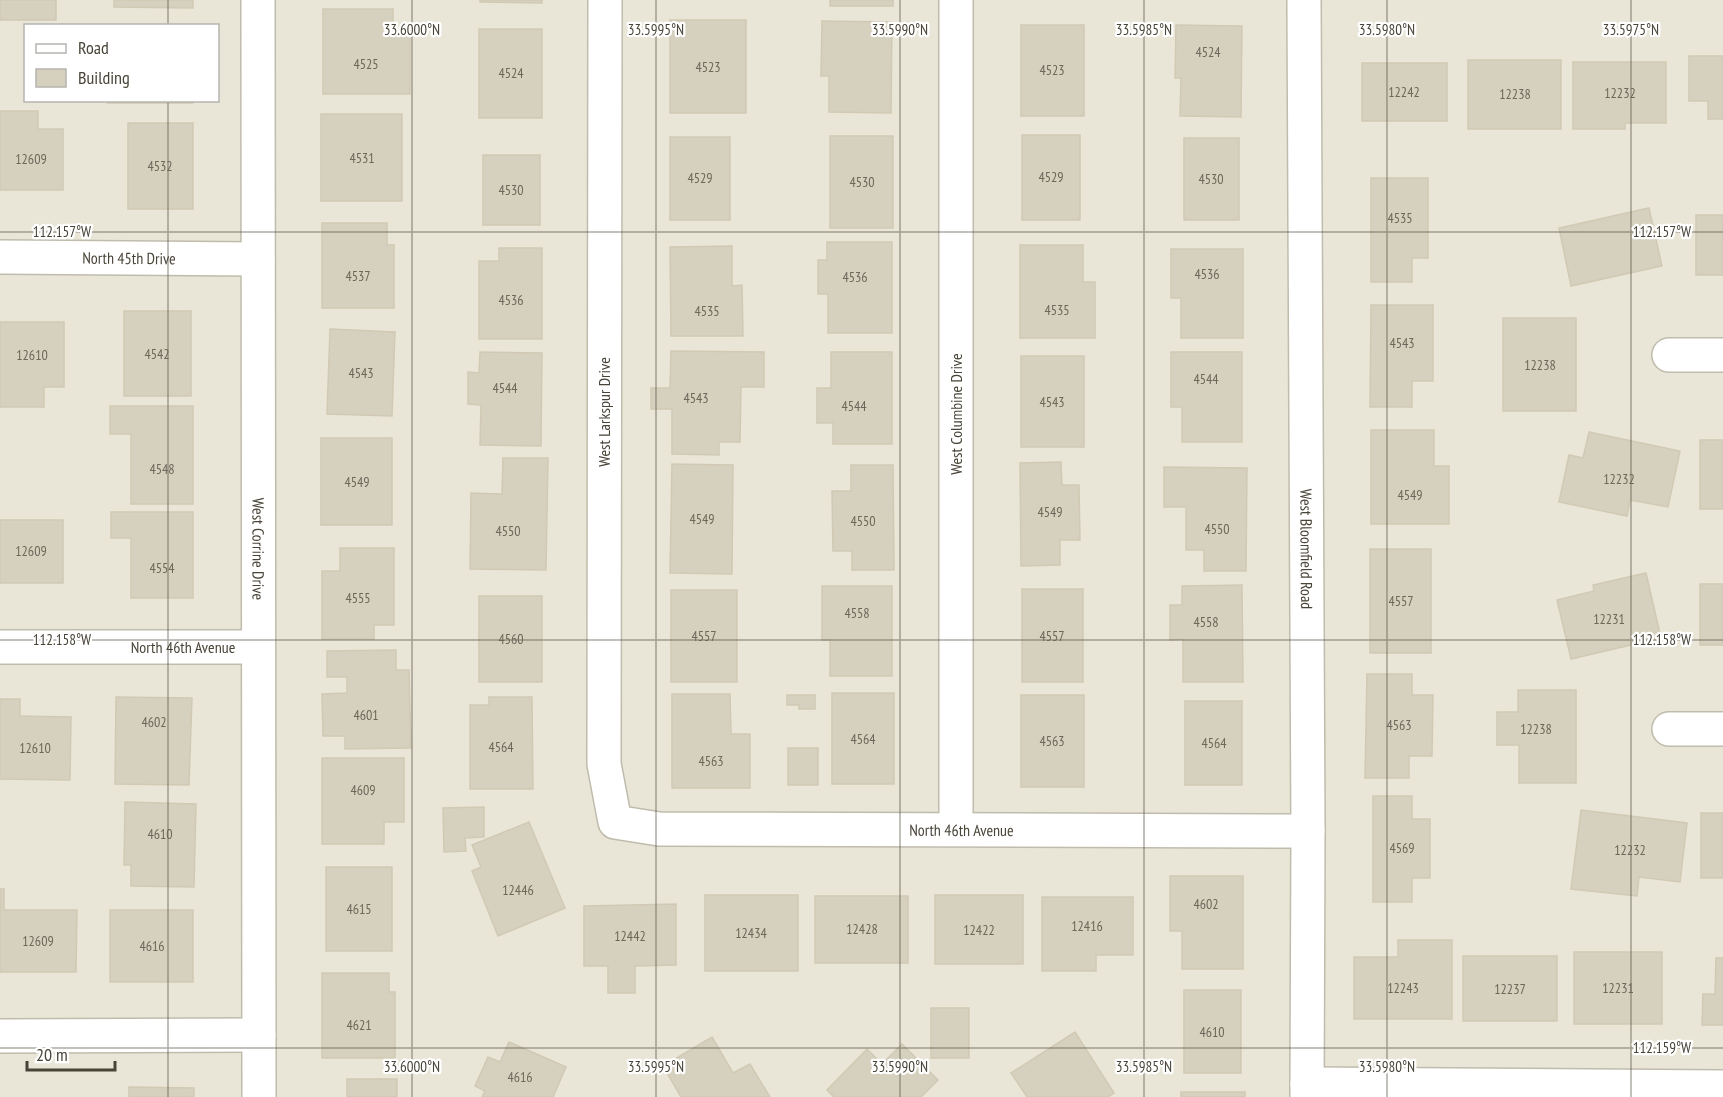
<svg xmlns="http://www.w3.org/2000/svg" width="1723" height="1097" viewBox="0 0 1723 1097" font-family="'PT Sans Narrow',sans-serif">
  <style>
    .residential { fill: #e9e6d8; fill-rule: evenodd }
    .building { fill: #d6d0bf; stroke: #d1c9b3; stroke-width: 1.5 }
    .lines { fill: none; stroke-linecap: round; stroke-linejoin: round }
    .street-casing { stroke: #c0bcac; stroke-width: 36 }
    .street { stroke: #fff; stroke-width: 33 }
    .ticks { fill: none; stroke: #494438; stroke-width: 1.5; stroke-opacity: 0.45 }
    .labels { text-anchor: middle; dominant-baseline: central; stroke-width: 4.5; stroke-linejoin: round; paint-order: stroke }
    .number-label { font-size: 14px; fill: #6c675a }
    .street-label { font-size: 16px; fill: #494438; stroke: #fff }
    .ticks-label { font-size: 15px; text-anchor: middle; fill: #494438; stroke: #fff; stroke-width: 4.5; stroke-linejoin: round; paint-order: stroke }
  </style>
  <rect width="100%" height="100%" fill="#f5f3ea"/>
  <path class="residential" d="M0 0H1723V1097H0ZM26 26H218V100H26Z"/>
  <g class="building">
    <rect x="0" y="0" width="56" height="20"/>
    <path d="M114 0H193V8L114 7Z"/>
    <path d="M480 0H542V3L480 2Z"/>
    <rect x="830" y="0" width="63" height="6"/>
    <path d="M323 9H393V34H410V94H323Z"/>
    <rect x="670" y="20" width="76" height="93"/>
    <path d="M822 21 892 22 891 113 829 112V76H821Z"/>
    <rect x="1021" y="25" width="63" height="91"/>
    <path d="M1176 25 1242 26 1241 117 1180 116 1181 78H1175Z"/>
    <rect x="479" y="29" width="63" height="89"/>
    <path d="M1689 56H1723V119H1708V101H1689Z"/>
    <rect x="1468" y="60" width="93" height="69"/>
    <path d="M1573 62H1666V123H1625V129H1573Z"/>
    <rect x="1362" y="63" width="85" height="58"/>
    <rect x="107" y="100" width="86" height="3"/>
    <path d="M0 111H38V129H63V190H0Z"/>
    <rect x="321" y="114" width="81" height="87"/>
    <rect x="128" y="123" width="65" height="86"/>
    <rect x="1022" y="135" width="58" height="85"/>
    <rect x="830" y="136" width="63" height="92"/>
    <rect x="670" y="137" width="60" height="83"/>
    <rect x="1184" y="138" width="55" height="82"/>
    <rect x="483" y="155" width="57" height="70"/>
    <path d="M1371 178H1428V258H1412V282H1371Z"/>
    <path d="M1649 208 1662 266 1571 286 1559 228Z"/>
    <rect x="1696" y="215" width="27" height="60"/>
    <path d="M322 223H387V245H394V308H322Z"/>
    <path d="M827 242H892V333H828V294H818V260H827Z"/>
    <path d="M1020 245H1083V282H1095V338H1020Z"/>
    <path d="M732 246V286L742 285 743 336H671L670 247Z"/>
    <path d="M499 248H542V339H479V261H499Z"/>
    <path d="M1171 249H1243V338H1181V298H1171Z"/>
    <path d="M1371 305H1433V381H1412V407H1370Z"/>
    <rect x="124" y="311" width="67" height="85"/>
    <rect x="1503" y="318" width="73" height="93"/>
    <path d="M0 322H64V387H44V407H0Z"/>
    <path d="M330 329 395 332 392 416 327 414Z"/>
    <path d="M671 351 764 352V387H741L740 442H719V455L672 454V409H651V388H670Z"/>
    <path d="M480 352 542 353 541 446 480 445 481 405 468 404V372L479 373Z"/>
    <path d="M831 352H892V444H833V423H817V388H831Z"/>
    <path d="M1171 352H1242V442H1182V407H1171Z"/>
    <rect x="1021" y="356" width="63" height="91"/>
    <path d="M110 406H193V504H131V434H110Z"/>
    <path d="M1371 430H1434V466H1449V524H1371Z"/>
    <path d="M1589 432 1680 451 1668 507 1630 500 1627 516 1559 502 1569 455 1583 458Z"/>
    <rect x="321" y="438" width="71" height="87"/>
    <rect x="1700" y="440" width="23" height="69"/>
    <path d="M503 458H548L546 570 470 569 471 493 502 494Z"/>
    <path d="M1061 462 1062 485H1079L1080 540H1060V565L1021 566 1020 463Z"/>
    <path d="M672 464 733 465 732 574 670 573Z"/>
    <path d="M851 465H893L894 570H852V551H833L832 491H851Z"/>
    <path d="M1164 467 1247 468 1246 571H1204V550H1186V507H1164Z"/>
    <path d="M111 512H193V598H131V538H111Z"/>
    <rect x="0" y="520" width="63" height="63"/>
    <path d="M340 548H394V625H374V639H322V571H340Z"/>
    <rect x="1370" y="549" width="61" height="104"/>
    <path d="M1646 573 1661 638 1571 659 1557 600 1594 591 1593 585Z"/>
    <rect x="1700" y="584" width="23" height="61"/>
    <path d="M1242 585 1243 682H1183V639L1170 640V605H1182V586Z"/>
    <path d="M822 586H892V676H830V640H822Z"/>
    <rect x="1022" y="589" width="61" height="93"/>
    <rect x="671" y="590" width="66" height="92"/>
    <rect x="479" y="596" width="63" height="86"/>
    <path d="M396 650V670H409L411 748 345 749V736H323L322 694 347 693V677H327V651Z"/>
    <path d="M1367 674H1412V695H1433L1432 756H1409V778H1365Z"/>
    <path d="M1518 690H1576V783H1519V745H1497V712H1518Z"/>
    <rect x="832" y="693" width="62" height="91"/>
    <path d="M672 694H730L731 734H750V788H672Z"/>
    <path d="M787 695H815V709H799V705H787Z"/>
    <rect x="1021" y="695" width="63" height="92"/>
    <path d="M116 697 192 698 189 785 115 784Z"/>
    <path d="M489 697H532L533 789H470V705H489Z"/>
    <path d="M0 699H20V716L71 717 70 780 0 779Z"/>
    <rect x="1185" y="701" width="57" height="84"/>
    <rect x="788" y="748" width="30" height="37"/>
    <path d="M322 758H404V822H384V844H322Z"/>
    <path d="M1373 796H1412V819H1430V878H1412V902H1373Z"/>
    <path d="M125 802 196 804 194 887 131 886V865H124Z"/>
    <path d="M484 807V837L465 838 466 851 444 852 443 808Z"/>
    <path d="M1581 810 1687 823 1680 882 1639 877 1637 896 1571 889Z"/>
    <rect x="1701" y="813" width="22" height="65"/>
    <path d="M529 822 565 908 498 936 472 871 481 867 472 845Z"/>
    <rect x="326" y="867" width="66" height="84"/>
    <path d="M1170 876H1243V969H1182V931H1170Z"/>
    <path d="M0 889H4V910H77L76 972H0Z"/>
    <rect x="705" y="895" width="93" height="76"/>
    <rect x="935" y="895" width="88" height="69"/>
    <rect x="815" y="896" width="93" height="67"/>
    <path d="M1042 897H1133V955H1096V971H1042Z"/>
    <path d="M676 904V965L635 966V993H608V966H584V906Z"/>
    <rect x="110" y="910" width="83" height="72"/>
    <path d="M1398 940H1452V1019H1354V957H1398Z"/>
    <rect x="1574" y="952" width="88" height="72"/>
    <rect x="1463" y="956" width="94" height="65"/>
    <path d="M1716 958H1723V1025H1702L1703 994H1715Z"/>
    <path d="M322 973H389V992H395V1058H322Z"/>
    <rect x="1184" y="990" width="57" height="83"/>
    <rect x="931" y="1008" width="38" height="50"/>
    <path d="M1075 1032 1114 1093 1108 1097H1027L1011 1073Z"/>
    <path d="M712 1037 733 1073 750 1064 770 1097H681L663 1066Z"/>
    <path d="M509 1042 566 1067 553 1097H482L485 1091 475 1086 488 1057 500 1062Z"/>
    <path d="M902 1044 938 1080 921 1097H834L827 1090 867 1049 882 1064Z"/>
    <rect x="347" y="1079" width="50" height="18"/>
    <path d="M129 1087 194 1088V1097H129Z"/>
    <rect x="1181" y="1092" width="64" height="5"/>
  </g>
  <g class="lines">
    <g class="street-casing">
      <g id="street">
        <path id="s1" d="M258 0 259 1097"/>
        <path id="s2" d="M605 0 604 764 615 822 659 829 1308 831"/>
        <path d="M956 0V829"/>
        <path id="s3" d="M1304 0 1308 831 1307 1097"/>
        <path id="s4" d="M0 257 258 259"/>
        <path d="M1669 355H1723"/>
        <path id="s5" d="M0 647H258"/>
        <path d="M1669 729H1723"/>
        <path d="M0 1036 259 1035"/>
        <path d="M1307 1084 1723 1087"/>
      </g>
    </g>
    <use href="#street" class="street"/>
  </g>
  <path class="ticks" d="M168 0V26M412 0V1097M656 0V1097M900 0V1097M1144 0V1097M1387 0V1097M1631 0V1097M168 100V1097M0 232H1723M0 640H1723M0 1048H1723"/>
  <g class="labels">
    <g class="number-label">
      <text x="1208" y="52">4524</text>
      <text x="366" y="64">4525</text>
      <text x="708" y="67">4523</text>
      <text x="1052" y="70">4523</text>
      <text x="511" y="73">4524</text>
      <text x="1404" y="92">12242</text>
      <text x="1620" y="93">12232</text>
      <text x="1515" y="94">12238</text>
      <text x="362" y="158">4531</text>
      <text x="31" y="159">12609</text>
      <text x="160" y="166">4532</text>
      <text x="1051" y="177">4529</text>
      <text x="700" y="178">4529</text>
      <text x="1211" y="179">4530</text>
      <text x="862" y="182">4530</text>
      <text x="511" y="190">4530</text>
      <text x="1400" y="218">4535</text>
      <text x="1207" y="274">4536</text>
      <text x="358" y="276">4537</text>
      <text x="855" y="277">4536</text>
      <text x="511" y="300">4536</text>
      <text x="1057" y="310">4535</text>
      <text x="707" y="311">4535</text>
      <text x="1402" y="343">4543</text>
      <text x="157" y="354">4542</text>
      <text x="32" y="355">12610</text>
      <text x="1540" y="365">12238</text>
      <text x="361" y="373">4543</text>
      <text x="1206" y="379">4544</text>
      <text x="505" y="388">4544</text>
      <text x="696" y="398">4543</text>
      <text x="1052" y="402">4543</text>
      <text x="854" y="406">4544</text>
      <text x="162" y="469">4548</text>
      <text x="1619" y="479">12232</text>
      <text x="357" y="482">4549</text>
      <text x="1410" y="495">4549</text>
      <text x="1050" y="512">4549</text>
      <text x="702" y="519">4549</text>
      <text x="863" y="521">4550</text>
      <text x="1217" y="529">4550</text>
      <text x="508" y="531">4550</text>
      <text x="31" y="551">12609</text>
      <text x="162" y="568">4554</text>
      <text x="358" y="598">4555</text>
      <text x="1401" y="601">4557</text>
      <text x="857" y="613">4558</text>
      <text x="1609" y="619">12231</text>
      <text x="1206" y="622">4558</text>
      <text x="704" y="636">4557</text>
      <text x="1052" y="636">4557</text>
      <text x="511" y="639">4560</text>
      <text x="366" y="715">4601</text>
      <text x="154" y="722">4602</text>
      <text x="1399" y="725">4563</text>
      <text x="1536" y="729">12238</text>
      <text x="863" y="739">4564</text>
      <text x="1052" y="741">4563</text>
      <text x="1214" y="743">4564</text>
      <text x="501" y="747">4564</text>
      <text x="35" y="748">12610</text>
      <text x="711" y="761">4563</text>
      <text x="363" y="790">4609</text>
      <text x="160" y="834">4610</text>
      <text x="1402" y="848">4569</text>
      <text x="1630" y="850">12232</text>
      <text x="518" y="890">12446</text>
      <text x="1206" y="904">4602</text>
      <text x="359" y="909">4615</text>
      <text x="1087" y="926">12416</text>
      <text x="862" y="929">12428</text>
      <text x="979" y="930">12422</text>
      <text x="751" y="933">12434</text>
      <text x="630" y="936">12442</text>
      <text x="38" y="941">12609</text>
      <text x="152" y="946">4616</text>
      <text x="1403" y="988">12243</text>
      <text x="1618" y="988">12231</text>
      <text x="1510" y="989">12237</text>
      <text x="359" y="1025">4621</text>
      <text x="1212" y="1032">4610</text>
      <text x="520" y="1077">4616</text>
    </g>
    <g class="street-label">
      <text stroke="none"><textPath href="#s4" startOffset="129">North 45th Drive</textPath></text>
      <text transform="translate(604 412) rotate(-90)">West Larkspur Drive</text>
      <text transform="translate(956 414) rotate(-90)">West Columbine Drive</text>
      <text stroke="none"><textPath href="#s1" startOffset="549">West Corrine Drive</textPath></text>
      <text stroke="none"><textPath href="#s3" startOffset="549">West Bloomfield Road</textPath></text>
      <text stroke="none"><textPath href="#s5" startOffset="183">North 46th Avenue</textPath></text>
      <text stroke="none"><textPath href="#s2" startOffset="1170">North 46th Avenue</textPath></text>
    </g>
  </g>
  <g class="ticks-label">
    <text x="412" y="35">33.6000°N</text>
    <text x="656" y="35">33.5995°N</text>
    <text x="900" y="35">33.5990°N</text>
    <text x="1144" y="35">33.5985°N</text>
    <text x="1387" y="35">33.5980°N</text>
    <text x="1631" y="35">33.5975°N</text>
    <text x="1662" y="237">112.157°W</text>
    <text x="62" y="237">112.157°W</text>
    <text x="1662" y="645">112.158°W</text>
    <text x="62" y="645">112.158°W</text>
    <text x="1662" y="1053">112.159°W</text>
    <text x="412" y="1072">33.6000°N</text>
    <text x="656" y="1072">33.5995°N</text>
    <text x="900" y="1072">33.5990°N</text>
    <text x="1144" y="1072">33.5985°N</text>
    <text x="1387" y="1072">33.5980°N</text>
  </g>
  <rect x="24" y="24" width="195" height="78" fill="#ffffff" stroke="#b6b4af" stroke-width="1.5"/>
  <rect x="36" y="44" width="30" height="9" fill="#ffffff" stroke="#b6b4af" stroke-width="1.5"/>
  <text x="78" y="54" font-size="18" fill="#494438">Road</text>
  <rect x="36" y="69" width="30" height="18" fill="#d6d0bf" stroke="#b6b4af" stroke-width="1.5"/>
  <text x="78" y="84" font-size="18" fill="#494438">Building</text>
  <path d="M27 1061v9h88v-9" fill="none" stroke="#494438" stroke-width="3"/>
  <text x="36" y="1061" font-size="18" fill="#494438" stroke="#ffffff" stroke-width="4.5" paint-order="stroke">20 m</text>
</svg>
